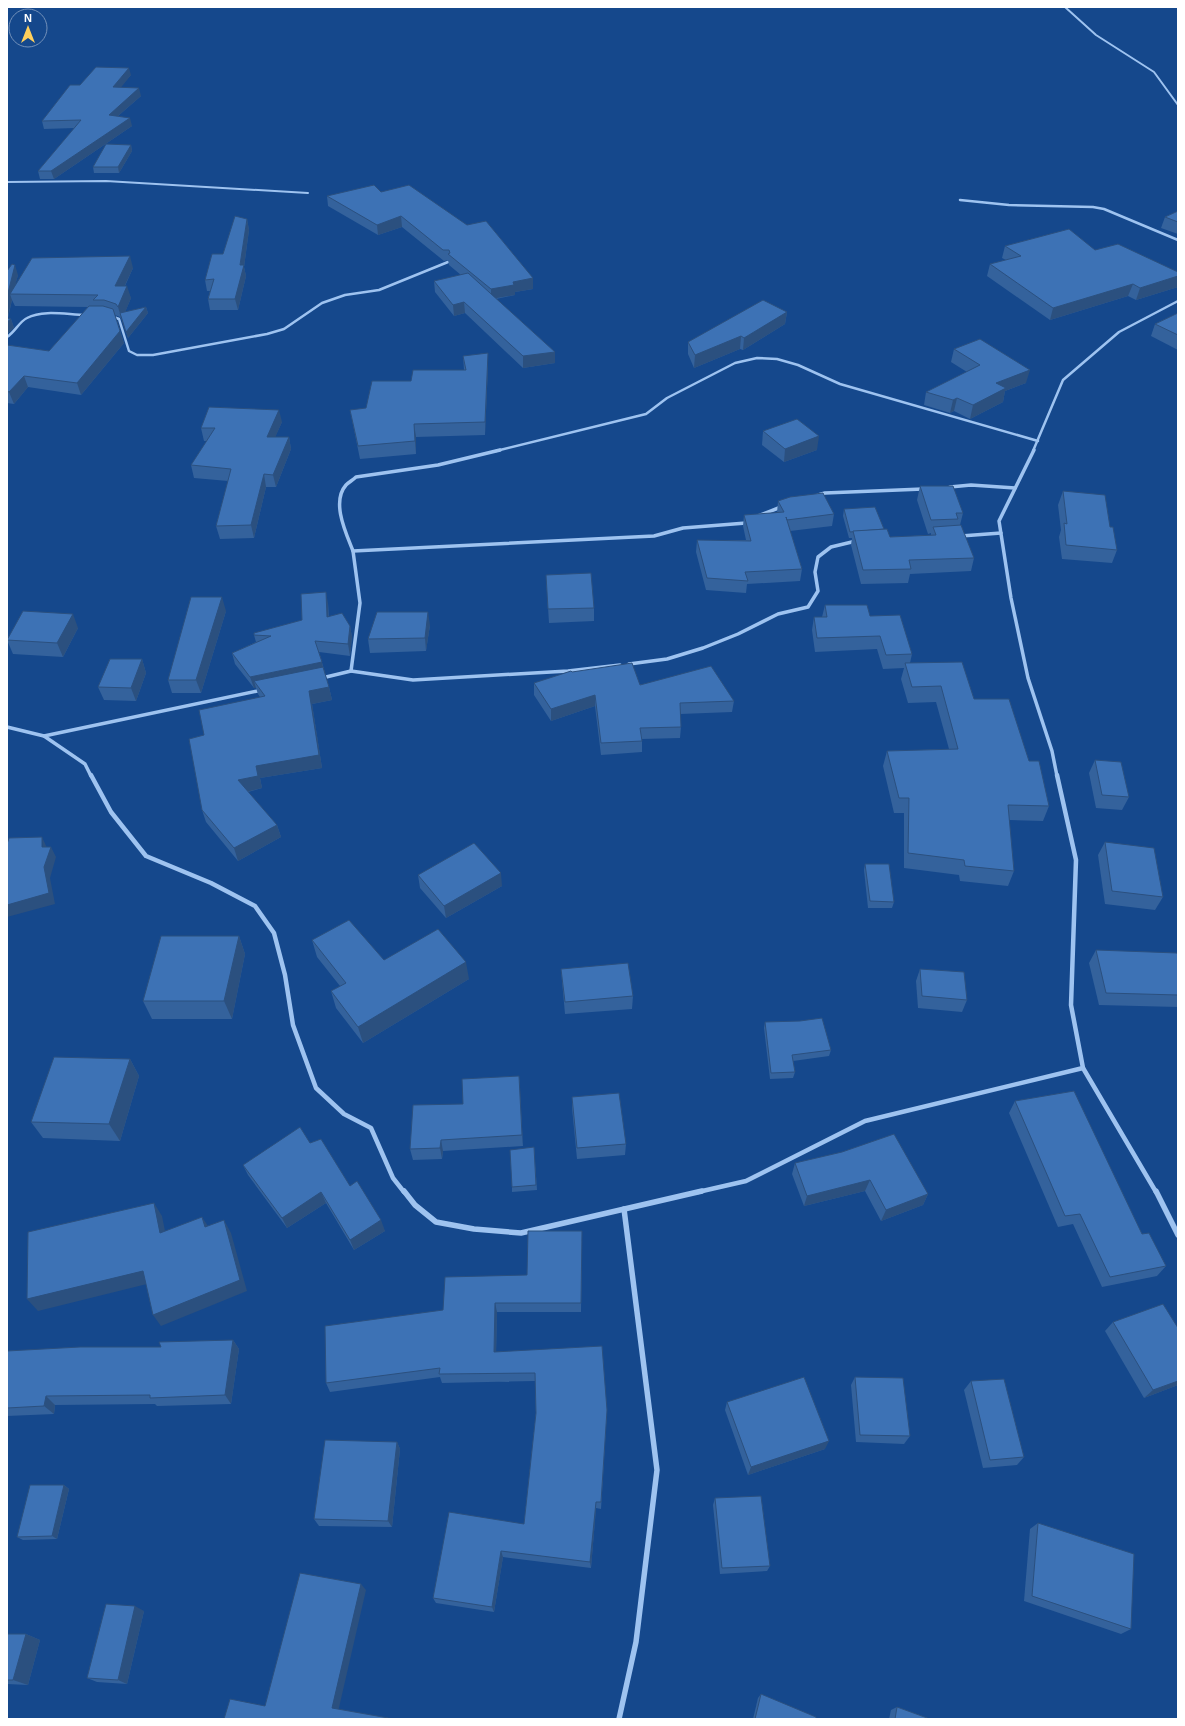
<svg xmlns="http://www.w3.org/2000/svg" width="1185" height="1726" viewBox="0 0 1185 1726" font-family="Helvetica,sans-serif">
  <style>
    .lines { fill: none; stroke-linecap: round; stroke-linejoin: round }
    .minor-far4 { stroke: #9ec3f0; stroke-width: 2 }
    .minor-far3 { stroke: #9ec3f0; stroke-width: 2.5 }
    .minor-far2 { stroke: #9ec3f0; stroke-width: 3.5 }
    .minor-far1 { stroke: #9ec3f0; stroke-width: 4.5 }
    .minor { stroke: #9ec3f0; stroke-width: 5.5 }
    .wall { fill: #34629c }
    .shaded-wall { fill: #2b507f }
    .building { fill: #3d72b5; stroke: #2b507f }
  </style>
  <rect width="100%" height="100%" fill="#15488c"/>
  <g class="lines">
    <g class="minor-far4">
      <path d="M1065 7 1096 35 1154 72 1178 105"/>
      <path d="M7 182 106 181 308 193"/>
    </g>
    <g class="minor-far3">
      <path d="M960 200 1009 205 1093 207 1104 209 1178 240"/>
      <path d="M111 316 119 319 129 351 137 355H153L267 334 284 329 322 303 345 295 379 290 448 262"/>
      <path d="M7 337C15 332 19 322 27 318 44 309 68 315 86 315"/>
      <path d="M496 451 646 414 667 398 735 363 757 358 777 359 798 365 840 384 1038 441"/>
      <path d="M1033 451 1063 380 1119 332 1178 301"/>
    </g>
    <g class="minor-far2">
      <path d="M500 450 438 465 356 477C353 480 349 482 346 485 331 502 346 533 353 551L654 536 683 528 746 523 749 521"/>
      <path d="M1034 450 999 521 1011 598 1028 678 1052 751 1057 776"/>
      <path d="M950 487 971 485 1015 488"/>
      <path d="M818 495 825 493 923 489"/>
      <path d="M758 516 781 507"/>
      <path d="M961 536 1001 533"/>
      <path d="M353 551 360 603 351 671 413 680 568 671 620 665"/>
      <path d="M629 664 667 659 703 648 738 634 778 614 808 607 818 591 815 572 818 557 831 547 856 541"/>
      <path d="M322 678 351 671"/>
      <path d="M7 727 44 736"/>
      <path d="M91 776 85 764 44 736 262 690"/>
    </g>
    <g class="minor-far1">
      <path d="M91 775 111 812 146 856 211 883 255 906 274 933 285 975 293 1025 316 1088 344 1114 371 1128 393 1178 404 1192"/>
      <path d="M1057 775 1076 860 1071 1005 1083 1068 1156 1192"/>
      <path d="M698 1192 746 1181 865 1121 1083 1068"/>
    </g>
    <g class="minor">
      <path d="M404 1191 415 1205 436 1222 474 1229 521 1233 702 1191"/>
      <path d="M1156 1191 1178 1235"/>
      <path d="M619 1719 636 1642 657 1470 624 1209"/>
    </g>
  </g>
  <g class="wall">
    <path d="M131 75 120 87 141 96 118 116 132 126 54 179H40L38 171 75 128 44 129 42 121 80 85Z"/>
    <path d="M131 145 132 151 119 173H94L93 167Z"/>
    <path d="M381 192 533 278V289L515 292V295L496 299 555 352V363L523 368 465 313 454 316 435 292 434 281 461 275 449 265 448 260 444 261 402 227 378 235 328 206 327 196Z"/>
    <path d="M1178 211V234L1161 228 1165 217Z"/>
    <path d="M247 219 249 230 244 267 246 276 238 310H210L208 299 210 291H207L205 280Z"/>
    <path d="M1005 246 1095 250 1178 272V287L1136 300 1128 296 1050 320 987 276 990 264 1006 260 1002 258Z"/>
    <path d="M133 268 125 286 131 298 125 312 146 307 148 313 128 338 122 320 120 317 115 315 124 343 81 395 28 387 14 404 7 403V345L49 351 88 307 15 306 12 300 8 318 11 319 14 328 7 334V271L18 275 15 285Z"/>
    <path d="M787 312 785 324 743 350 740 349 694 368 688 354V342Z"/>
    <path d="M1178 313V350L1151 336 1155 324Z"/>
    <path d="M954 349 1026 383 1005 391 1003 402 970 419 954 411 950 413 924 405 926 392 967 372 951 362Z"/>
    <path d="M463 356 488 366 485 435 416 437V454L360 459 350 410 366 408 411 381 464 370Z"/>
    <path d="M282 422 275 437H289L291 449 276 487H266L254 538 220 539 216 526 228 481 194 478 191 465 207 441H204L201 428Z"/>
    <path d="M763 431 817 450 784 462 762 445Z"/>
    <path d="M920 486 963 513 960 525 974 558 971 571 910 574 908 583 861 584 851 545 852 538H849L843 516 844 509 884 529 890 537 931 535V533L928 534 917 500Z"/>
    <path d="M1063 491 1110 527 1117 550 1112 563 1062 559 1059 537 1061 530 1058 505Z"/>
    <path d="M778 501 834 514 832 526 790 531 802 569 800 581 747 584 746 593 706 590 696 552 697 540H746L743 526 744 515 777 513Z"/>
    <path d="M546 575 594 608V621L549 623Z"/>
    <path d="M328 603 329 617 350 626 352 637 350 656 319 652 329 687 332 700 312 704 322 768 260 778 262 788 248 792 277 825 281 837 238 861 206 822 202 810 204 735 260 697 258 694 256 688H254L235 664 232 653 256 642 254 635 302 620Z"/>
    <path d="M825 605 870 616 912 654 910 663 974 699 1029 761 1049 806 1043 821 1009 820 1014 871 1008 886 960 881 959 875 904 868V813H894L883 766 887 751 949 749 936 702 908 703 901 679 904 668 883 669 877 649 815 652 812 630 814 617H822Z"/>
    <path d="M226 611 201 693H172L168 680Z"/>
    <path d="M430 625 426 651 370 653 368 639Z"/>
    <path d="M78 628 63 657 13 654 7 640Z"/>
    <path d="M142 659 146 673 136 701 104 700 98 687Z"/>
    <path d="M572 672 734 701 732 712 680 714 681 727 680 738 642 739V752L601 755 595 706 551 721 534 695V683Z"/>
    <path d="M1095 760 1129 797 1122 810 1096 808 1089 773Z"/>
    <path d="M1105 842 1163 897 1155 910 1105 904 1098 855Z"/>
    <path d="M865 864 894 902 892 908H868L864 870Z"/>
    <path d="M418 875 502 886 446 918 420 888Z"/>
    <path d="M239 936 245 954 232 1019H152L143 1001Z"/>
    <path d="M312 940 384 960 469 979 363 1043 336 1008 331 991 340 986 317 957Z"/>
    <path d="M1096 950 1178 955V1007L1099 1005 1089 963Z"/>
    <path d="M561 969 633 996 632 1009 565 1014 562 981Z"/>
    <path d="M920 969 967 1000 962 1012 918 1008 916 981Z"/>
    <path d="M765 1022 831 1050 829 1056 793 1061 795 1072 793 1078 770 1079 764 1028Z"/>
    <path d="M130 1059 139 1076 120 1141 43 1138 31 1122Z"/>
    <path d="M519 1076 523 1146 443 1151 442 1159 413 1160 410 1149 463 1104Z"/>
    <path d="M572 1097 626 1144 625 1155 577 1159 572 1108Z"/>
    <path d="M1015 1101 1142 1234 1166 1266 1157 1276 1102 1287 1073 1224 1058 1227 1009 1113Z"/>
    <path d="M310 1143 350 1186 385 1231 354 1250 326 1203 287 1228 248 1175 243 1165Z"/>
    <path d="M534 1147 537 1190 512 1192V1187Z"/>
    <path d="M795 1163 928 1194 923 1205 881 1221 865 1191 804 1206 792 1174Z"/>
    <path d="M582 1241 581 1312H497L496 1352 607 1410 601 1509 596 1508 591 1568 503 1557 494 1612 436 1603 433 1598 524 1524 536 1413 535 1381 442 1383 440 1377 330 1392 326 1383 443 1310 527 1275Z"/>
    <path d="M1113 1322 1178 1328V1385L1144 1398 1105 1331Z"/>
    <path d="M233 1340 239 1349 231 1404 157 1406 155 1404 55 1405 54 1414 7 1416V1351L161 1347Z"/>
    <path d="M855 1377 910 1436 904 1444 856 1442 851 1385Z"/>
    <path d="M971 1381 1024 1457 1017 1465 983 1468 964 1390Z"/>
    <path d="M727 1402 825 1449 748 1475 725 1410Z"/>
    <path d="M397 1442 400 1449 392 1527 319 1526 314 1519Z"/>
    <path d="M64 1485 69 1489 57 1539 23 1540 17 1537Z"/>
    <path d="M715 1498 770 1566 767 1571 720 1574 713 1505Z"/>
    <path d="M1038 1523 1131 1629 1121 1634 1024 1601 1030 1529Z"/>
    <path d="M144 1611 127 1684 97 1682 87 1678Z"/>
    <path d="M7 1634H26L40 1640 28 1685 7 1684Z"/>
    <path d="M761 1694 816 1719H753L758 1698Z"/>
    <path d="M897 1707 930 1719H889L891 1710Z"/>
  </g>
  <g class="shaded-wall">
    <path d="M129 68 131 75 115 95 113 87Z"/>
    <path d="M139 88 141 96 111 122 109 115Z"/>
    <path d="M130 118 132 126 54 179 51 171Z"/>
    <path d="M131 145 132 151 119 173 118 167Z"/>
    <path d="M401 216 402 227 378 235 377 225Z"/>
    <path d="M247 219 249 230 244 267 246 276 238 310 235 299Z"/>
    <path d="M130 256 133 268 119 298 115 286Z"/>
    <path d="M15 265 18 275 13 294H10L12 300 7 320V297Z"/>
    <path d="M1178 276V287L1136 300 1140 288Z"/>
    <path d="M533 278V289L515 292V295L491 299V289L513 282Z"/>
    <path d="M1133 284 1128 296 1050 320 1053 308Z"/>
    <path d="M127 286 131 298 122 320 118 307Z"/>
    <path d="M464 302 465 313 454 316 453 305Z"/>
    <path d="M146 307 148 313 128 338 126 332Z"/>
    <path d="M787 312 785 324 743 350 744 338Z"/>
    <path d="M11 319 14 328 7 334V322Z"/>
    <path d="M120 331 124 343 81 395 77 383Z"/>
    <path d="M741 336 740 349 694 368 695 355Z"/>
    <path d="M555 352V363L523 368V356Z"/>
    <path d="M488 353V366L485 435V422Z"/>
    <path d="M1030 370 1026 383 1005 391 1003 402 970 419 973 405 996 383Z"/>
    <path d="M24 376 28 387 14 404 9 392Z"/>
    <path d="M957 398 954 411 950 413 953 400Z"/>
    <path d="M279 410 282 422 270 449 267 437Z"/>
    <path d="M414 424 416 437V454L415 441Z"/>
    <path d="M819 436 817 450 784 462 785 449Z"/>
    <path d="M289 437 291 449 276 487 273 475Z"/>
    <path d="M264 474 266 487 254 538 251 525Z"/>
    <path d="M326 592 328 603 329 628 327 617Z"/>
    <path d="M222 597 226 611 201 693 196 680Z"/>
    <path d="M428 612 430 625 426 651 425 638Z"/>
    <path d="M73 614 78 628 63 657 57 643Z"/>
    <path d="M350 626 352 637 350 656 348 644Z"/>
    <path d="M142 659 146 673 136 701 131 688Z"/>
    <path d="M322 662 324 673 254 681 256 688H254L250 677Z"/>
    <path d="M329 687 332 700 312 704 322 768 260 778 262 788 242 793 238 780 256 766 309 691Z"/>
    <path d="M595 695V706L551 721V709Z"/>
    <path d="M277 825 281 837 238 861 234 848Z"/>
    <path d="M42 837 47 848 51 847 56 857 50 878 55 904 7 917V905L44 867Z"/>
    <path d="M501 873 502 886 446 918 444 906Z"/>
    <path d="M239 936 245 954 232 1019 224 1001Z"/>
    <path d="M466 962 469 979 363 1043 358 1027Z"/>
    <path d="M130 1059 139 1076 120 1141 109 1124Z"/>
    <path d="M519 1076 520 1087 523 1146 522 1135Z"/>
    <path d="M441 1140 443 1151 442 1159 440 1148Z"/>
    <path d="M870 1180 865 1191 804 1206 807 1196Z"/>
    <path d="M321 1192 326 1203 287 1228 282 1218Z"/>
    <path d="M928 1194 923 1205 881 1221 886 1210Z"/>
    <path d="M154 1203 162 1216 168 1246 160 1233Z"/>
    <path d="M202 1217 210 1229 205 1227Z"/>
    <path d="M224 1220 231 1233 247 1291 161 1326 153 1315Z"/>
    <path d="M381 1220 385 1231 354 1250 350 1240Z"/>
    <path d="M143 1271 151 1283 38 1311 27 1299Z"/>
    <path d="M495 1303 497 1312 496 1361 494 1352Z"/>
    <path d="M233 1340 239 1349 231 1404 225 1395Z"/>
    <path d="M1178 1381V1385L1144 1398 1153 1390Z"/>
    <path d="M46 1396 55 1405 54 1414 44 1406Z"/>
    <path d="M829 1441 825 1449 748 1475 751 1467Z"/>
    <path d="M397 1442 400 1449 392 1527 388 1521Z"/>
    <path d="M64 1485 69 1489 57 1539 52 1536Z"/>
    <path d="M596 1502V1508L591 1568 590 1562Z"/>
    <path d="M501 1551 503 1557 494 1612 492 1607Z"/>
    <path d="M361 1584 366 1590 338 1712 332 1708Z"/>
    <path d="M135 1606 144 1611 127 1684 118 1680Z"/>
    <path d="M26 1634 40 1640 28 1685 13 1680Z"/>
  </g>
  <g class="building">
    <path d="M96 67 129 68 113 87 139 88 109 115 130 118 51 171H38L81 120 42 121 70 85H80Z"/>
    <path d="M106 144 131 145 118 167H93Z"/>
    <path d="M374 185 381 192 409 185 467 225 486 221 533 278 513 282 514 285 491 289 448 254 450 253 449 250H443L401 216 377 225 327 196Z"/>
    <path d="M1178 211V222L1165 217Z"/>
    <path d="M235 216 247 219 240 265H244L235 299H208L214 279 205 280 212 254H223Z"/>
    <path d="M1069 229 1095 250 1118 244 1178 272V276L1140 288 1133 284 1053 308 990 264 1021 256 1005 246Z"/>
    <path d="M130 256 115 286H127L118 307 116 304 104 300H93L98 295 10 294 32 258Z"/>
    <path d="M12 264 15 265 7 297V271Z"/>
    <path d="M468 273 555 352 523 356 464 302 453 305 434 281Z"/>
    <path d="M763 300 787 312 744 338 741 336 695 355 688 342Z"/>
    <path d="M89 306H103L113 309 120 331 77 383 24 376 9 392 7 391V345L49 351Z"/>
    <path d="M146 307 126 332 120 313Z"/>
    <path d="M1178 313V335L1155 324Z"/>
    <path d="M7 318 11 319 7 322Z"/>
    <path d="M980 339 1030 370 996 383 1006 388 973 405 957 398 953 400 926 392 980 365 954 349Z"/>
    <path d="M488 353 485 422 414 424 415 441 358 446 350 410 366 408 372 381H411L413 370H466L463 356Z"/>
    <path d="M209 407 279 410 267 437H289L273 475 264 474 251 525 216 526 231 469 191 465 215 428H201Z"/>
    <path d="M797 419 819 436 785 449 763 431Z"/>
    <path d="M920 486H953L963 513H956L958 519 931 520Z"/>
    <path d="M1063 491 1105 495 1110 527H1113L1117 550 1066 545 1064 523 1067 524Z"/>
    <path d="M823 493 834 514 787 520 786 517 802 569 745 572 748 581 707 578 697 540 751 541 744 515 784 512 778 501 790 497Z"/>
    <path d="M875 507 884 529 850 532 844 509Z"/>
    <path d="M961 525 974 558 909 560 911 569 863 570 853 531 887 529 890 537 936 535 933 527Z"/>
    <path d="M591 573 594 608 548 609 546 575Z"/>
    <path d="M326 592 327 617 342 613 350 626 348 644 315 641 322 662 250 677 232 653 271 636 254 635V633L302 620 301 594Z"/>
    <path d="M191 597H222L196 680H168Z"/>
    <path d="M825 605H867L870 616 900 615 912 654 886 655 880 636 817 638 814 617H827Z"/>
    <path d="M23 611 73 614 57 643 7 640Z"/>
    <path d="M377 612H428L425 638 368 639Z"/>
    <path d="M110 659H142L131 688 98 687Z"/>
    <path d="M962 662 974 699H1009L1029 761H1039L1049 806 1008 805 1014 871 965 866 964 860 908 853 909 798H899L887 751 958 749 941 686 912 687 905 663Z"/>
    <path d="M632 663 640 685 711 666 734 701 680 703 681 727 640 728 642 741 601 743 595 695 551 709 534 683 571 671 572 672Z"/>
    <path d="M323 667 329 687 309 691 319 755 256 766 258 776 238 780 277 825 234 848 202 810 189 739 204 735 199 710 265 696 254 681Z"/>
    <path d="M1095 760 1121 762 1129 797 1102 795Z"/>
    <path d="M42 837V847H51L44 867 49 893 7 905V844L9 838Z"/>
    <path d="M1105 842 1154 848 1163 897 1112 891Z"/>
    <path d="M474 843 501 873 444 906 418 875Z"/>
    <path d="M865 864H889L894 902 870 901Z"/>
    <path d="M349 920 384 960 438 929 466 962 358 1027 331 991 346 983 312 940Z"/>
    <path d="M161 936H239L224 1001H143Z"/>
    <path d="M1096 950 1177 953 1178 955V995L1106 993Z"/>
    <path d="M628 963 633 996 565 1002 561 969Z"/>
    <path d="M920 969 964 972 967 1000 922 996Z"/>
    <path d="M822 1018 831 1050 792 1055 795 1072 771 1073 765 1022 800 1021Z"/>
    <path d="M54 1057 130 1059 109 1124 31 1122Z"/>
    <path d="M519 1076 522 1135 441 1140 440 1148 410 1149 413 1105 463 1104 462 1079Z"/>
    <path d="M1074 1091 1142 1234 1149 1233 1166 1266 1110 1277 1080 1214 1065 1216 1015 1101Z"/>
    <path d="M619 1093 626 1144 577 1148 572 1097Z"/>
    <path d="M300 1127 310 1143 321 1139 350 1186 357 1181 381 1220 350 1240 321 1192 282 1218 243 1165Z"/>
    <path d="M894 1134 928 1194 886 1210 870 1180 807 1196 795 1163 842 1152Z"/>
    <path d="M534 1147 536 1185 512 1187 510 1150Z"/>
    <path d="M154 1203 160 1233 202 1217 205 1227 224 1220 240 1280 153 1315 143 1271 27 1299 28 1232Z"/>
    <path d="M528 1231H582L581 1303H495L494 1352 602 1346 607 1410 601 1502H596L590 1562 501 1551 492 1607 433 1598 449 1512 524 1524 536 1413 535 1373 439 1374 440 1368 326 1383 325 1326 443 1310 445 1277 527 1275Z"/>
    <path d="M1163 1304 1178 1328V1381L1153 1390 1113 1322Z"/>
    <path d="M233 1340 225 1395 150 1398V1395L46 1396 44 1406 7 1408V1351L80 1347H161L159 1342Z"/>
    <path d="M804 1377 829 1441 751 1467 727 1402Z"/>
    <path d="M855 1377 903 1378 910 1436 860 1435Z"/>
    <path d="M1004 1379 1024 1457 990 1460 971 1381Z"/>
    <path d="M325 1440 397 1442 388 1521 314 1519Z"/>
    <path d="M30 1485H64L52 1536 17 1537Z"/>
    <path d="M761 1496 770 1566 722 1568 715 1498Z"/>
    <path d="M1038 1523 1134 1554 1131 1629 1032 1596Z"/>
    <path d="M300 1573 361 1584 332 1708 394 1719H224L230 1699 265 1706Z"/>
    <path d="M106 1604 135 1606 118 1680 87 1678Z"/>
    <path d="M7 1634H26L13 1680H7Z"/>
    <path d="M761 1694 816 1717V1719H755Z"/>
    <path d="M897 1707 930 1719H895Z"/>
  </g>
  <rect width="1185" height="1726" fill="none" stroke="#ffffff" stroke-width="16"/>
  <g transform="translate(28 28)"><circle r="19" fill="#15488c" stroke="#7391ba"/>
  <path d="M0-3L7 15L0 10L-7 15Z" fill="#ffd05c"/>
  <text y="-6" font-size="11" font-weight="bold" text-anchor="middle" fill="#ffffff">N</text>
  </g>
</svg>
